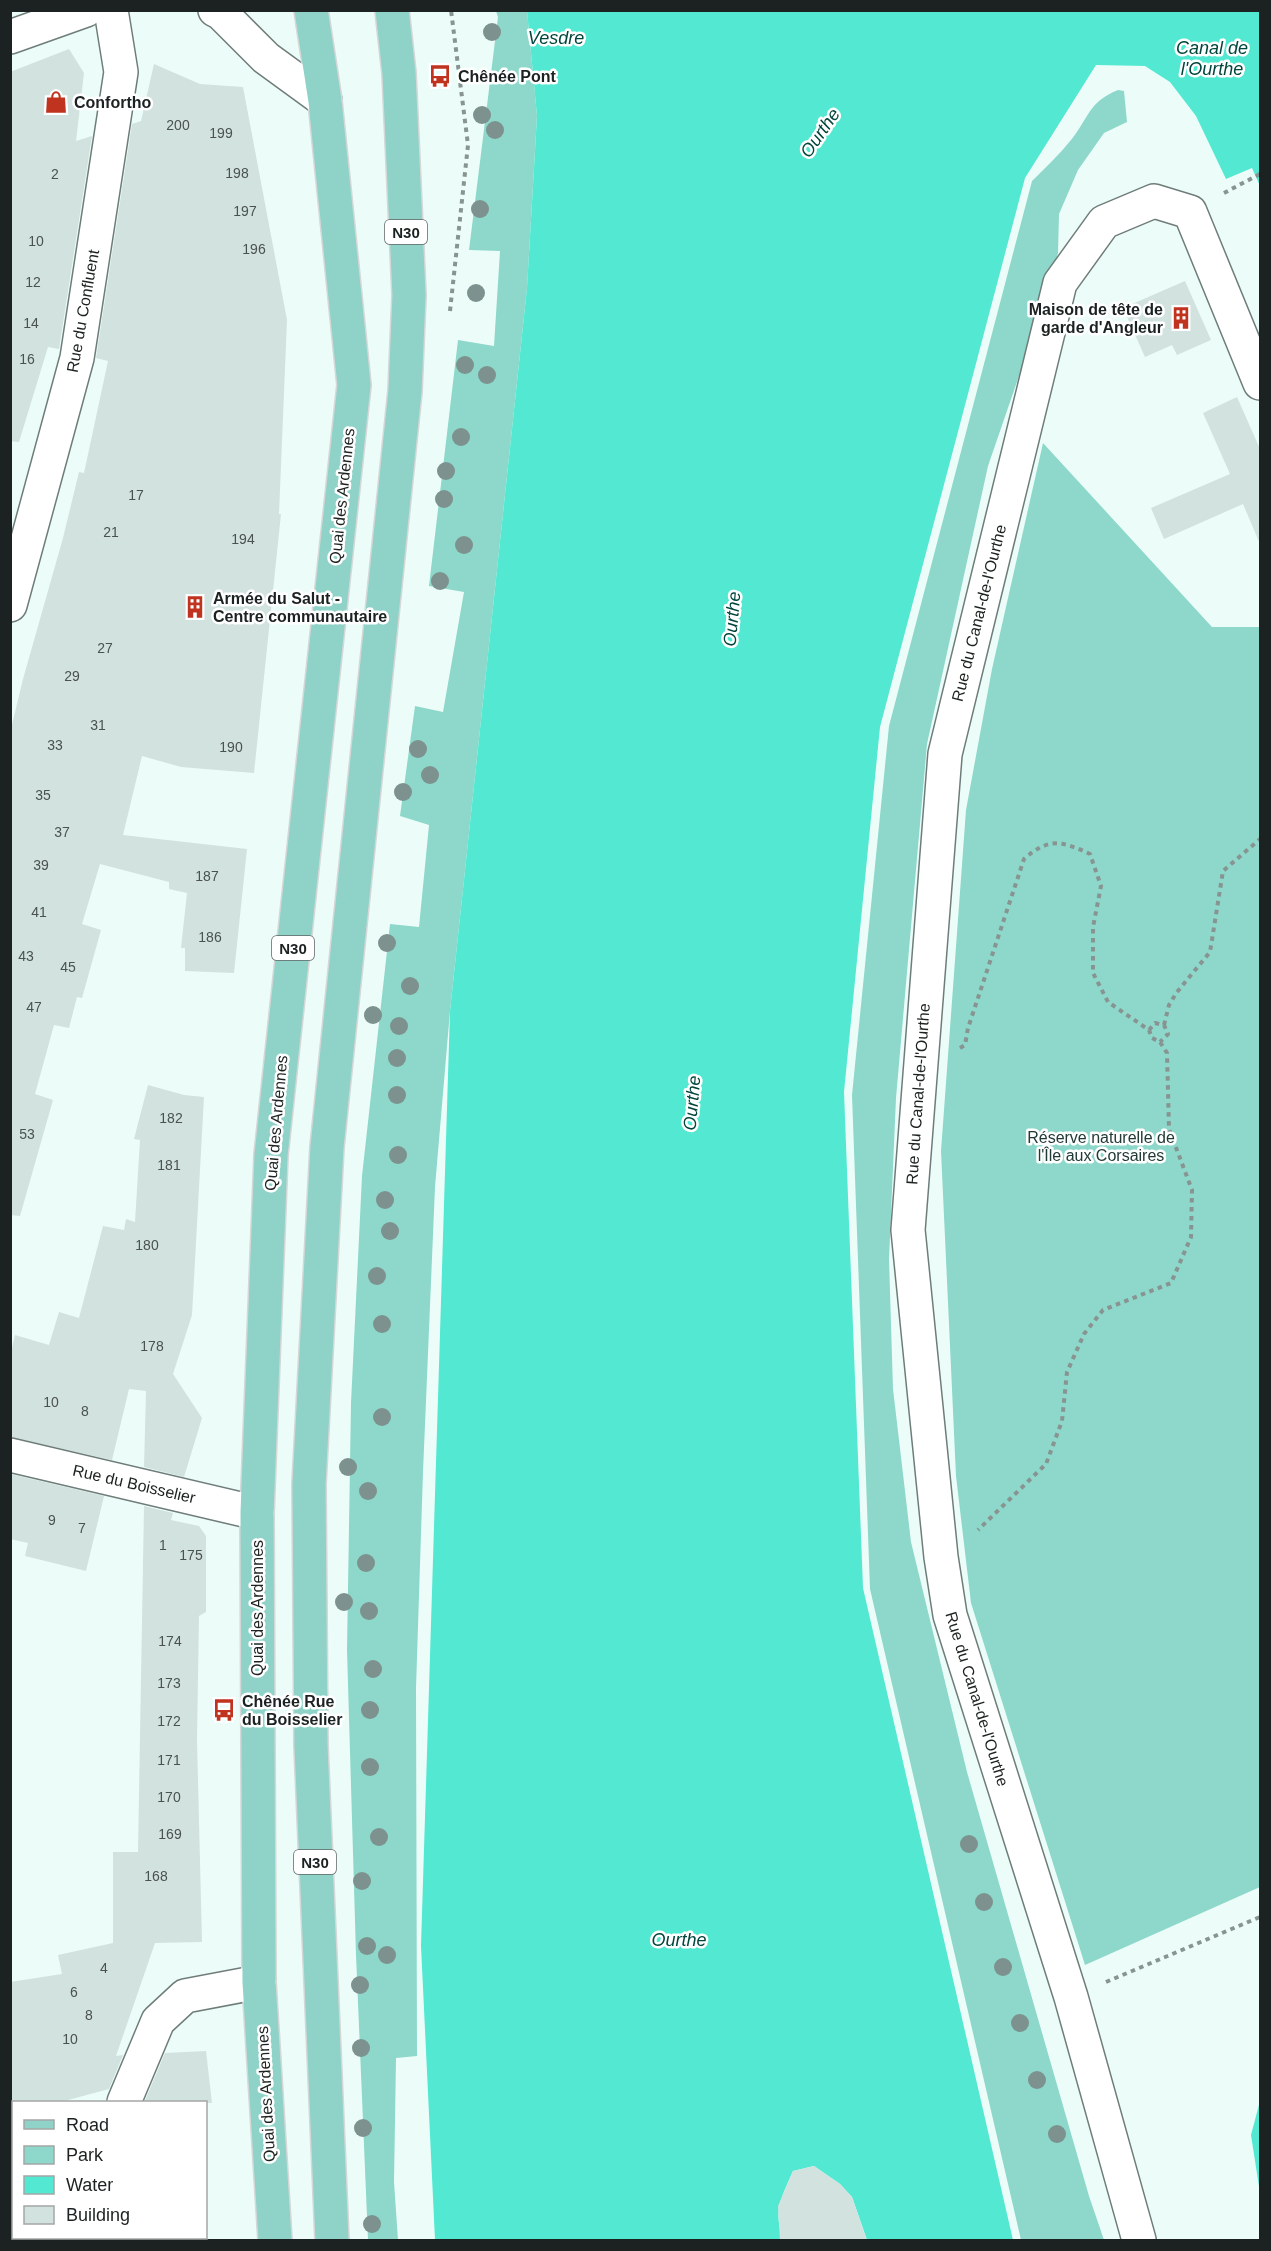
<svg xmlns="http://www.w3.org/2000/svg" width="1271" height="2251" viewBox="0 0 1271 2251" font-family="Helvetica,sans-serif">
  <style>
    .green { fill: #8dd8ca }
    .water { fill: #53e8d2 }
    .building { fill: #d2e2de }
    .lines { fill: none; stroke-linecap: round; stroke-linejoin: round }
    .minor-casing { stroke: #6f7d7a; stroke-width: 36 }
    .primary-casing { stroke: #d6d7d7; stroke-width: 36 }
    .path { stroke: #889491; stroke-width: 4; stroke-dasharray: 4.5 4.5; stroke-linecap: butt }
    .minor { stroke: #fff; stroke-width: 33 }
    .primary { stroke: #8ed2c8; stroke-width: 33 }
    .tree { fill: #7d928e }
    .labels { text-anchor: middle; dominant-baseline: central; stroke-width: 5; stroke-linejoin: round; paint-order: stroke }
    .number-label { font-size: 14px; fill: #4a5250 }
    .shield { fill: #fff; stroke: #606464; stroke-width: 1.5 }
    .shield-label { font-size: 15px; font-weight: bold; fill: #1c2221 }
    .poi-label { font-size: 16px; font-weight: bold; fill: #1c2221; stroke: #fff; text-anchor: start }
    .street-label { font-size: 16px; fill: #1c2221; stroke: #fff }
    .park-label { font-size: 16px; fill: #223a36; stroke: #fff }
    .water-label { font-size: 18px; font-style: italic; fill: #00463d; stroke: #fff }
  </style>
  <rect width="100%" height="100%" fill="#ecfdf9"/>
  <g class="green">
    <path d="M496 11H527L537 116 527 288 450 1011 435 1187 423 1472 416 1688 417 2056 396 2058 394 2182 398 2240H368L356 1955 347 1650 351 1403 362 1176 390 924 419 927 429 825 400 816 415 706 443 712 464 592 429 586 458 340 494 346 500 251 469 250 498 17Z"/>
    <path d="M1118 90 1124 91 1127 122 1104 133 1078 170 1059 214 1058 253 1044 303 988 466 927 744 896 1098 889 1259 893 1389 911 1542 967 1772 1089 2196 1104 2240H1021L870 1589 852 1095 889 726 1032 181C1045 168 1059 155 1071 140 1089 118 1088 102 1118 90Z"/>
    <path d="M1043 443 1212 627H1260V1887L1085 1965 971 1603 956 1476 941 1151 966 810 992 669Z"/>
  </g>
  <g class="water">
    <path d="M527 11H1260V186L1252 168 1226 179 1196 116 1170 82 1145 66 1096 65 1025 178 880 727 844 1092 863 1588 1013 2240H867L852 2197 840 2184 814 2166 793 2171C781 2199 773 2210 783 2240H435L421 1946 450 1011 527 288 537 116Z"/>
    <path d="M1260 2101V2193L1251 2135Z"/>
  </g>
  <g class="building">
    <path d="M69 49 84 73 76 141 92 136 59 349 48 347 19 442 10 441V72Z"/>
    <path d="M154 64 200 84 243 87 287 320 279 514H281L254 773 181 767 142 756 123 835 247 849 234 973 185 971V948H181L187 893 169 889V882L100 864 82 924 101 930 82 998 77 997 69 1028 54 1025 35 1094 53 1100 20 1216 10 1215V733L23 679 63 538 79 472 84 473 108 361 96 358 132 124 141 121Z"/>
    <path d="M1185 281 1211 340 1177 355 1172 345 1145 357 1123 308Z"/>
    <path d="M1237 397 1260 449V544L1243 504 1164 539 1151 508 1230 474 1203 413Z"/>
    <path d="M148 1085 184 1095 204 1097 192 1315 173 1374 202 1418 184 1477 144 1467 146 1391 129 1389 112 1460 10 1437V1356L15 1335 49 1345 59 1312 79 1318 103 1226 124 1230 126 1219 135 1222 140 1140 134 1139Z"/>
    <path d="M10 1474 104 1496 86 1571 25 1556 28 1543 10 1539Z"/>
    <path d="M144 1506 173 1513 171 1520 199 1526 206 1536V1612L199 1616 197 1740 202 1942 155 1943 116 2056 123 2055 109 2089 57 2103H10V1982L62 1974 58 1955 113 1943V1852H138Z"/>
    <path d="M206 2051 212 2103H144L165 2053Z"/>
    <path d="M814 2166 840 2184 852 2197 867 2241H780L778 2206 793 2171Z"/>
  </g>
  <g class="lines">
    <g class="minor-casing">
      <g id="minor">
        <path d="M215 10 221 13 266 58 325 101"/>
        <path d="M10 37 86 10"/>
        <path d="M10 605 77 358 121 72 111 10"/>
        <path d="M10 1455 257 1513"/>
        <path d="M124 2102 158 2021 185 1996 259 1982"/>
        <path d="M68 2240 69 2238"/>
        <path d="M1139 2240 1071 1997 950 1615 941 1557 908 1230 945 754 1060 283 1104 222 1154 201 1190 212 1260 383"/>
      </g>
    </g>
    <g class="primary-casing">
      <g id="primary">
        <path d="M275 2240 259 1982 257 1513 271 1155 354 385 325 101 311 10"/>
        <path d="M332 2240 311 1746 309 1484 327 1147 405 391 409 295 399 73 392 10"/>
      </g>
    </g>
    <g class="path">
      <path d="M1224 193 1260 174"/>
      <path d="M450 311 468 145 451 10"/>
      <path d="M1164 1025 1169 1005 1177 992 1210 952 1223 871 1260 839"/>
      <path d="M1149 1030 1155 1023 1164 1025 1168 1034 1160 1042"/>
      <path d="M960 1048 965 1045 968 1028 1024 859C1049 837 1062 841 1090 854L1101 886 1093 927V973L1108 1002 1149 1030 1152 1038 1160 1042 1167 1053 1169 1129 1192 1190 1191 1237 1171 1283 1103 1310 1084 1334 1067 1372 1062 1421 1046 1464 978 1530"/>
      <path d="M1106 1982 1260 1917"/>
    </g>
    <use href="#minor" class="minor"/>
    <use href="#primary" class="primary"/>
  </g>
  <g class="tree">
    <circle cx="492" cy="32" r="9"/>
    <circle cx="482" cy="115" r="9"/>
    <circle cx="495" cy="130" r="9"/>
    <circle cx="480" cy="209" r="9"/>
    <circle cx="476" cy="293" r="9"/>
    <circle cx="465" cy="365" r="9"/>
    <circle cx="487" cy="375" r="9"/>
    <circle cx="461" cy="437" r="9"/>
    <circle cx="446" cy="471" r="9"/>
    <circle cx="444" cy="499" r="9"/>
    <circle cx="464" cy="545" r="9"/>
    <circle cx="440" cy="581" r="9"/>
    <circle cx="418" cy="749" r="9"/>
    <circle cx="430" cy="775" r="9"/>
    <circle cx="403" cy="792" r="9"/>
    <circle cx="387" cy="943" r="9"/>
    <circle cx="410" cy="986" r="9"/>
    <circle cx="373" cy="1015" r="9"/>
    <circle cx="399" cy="1026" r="9"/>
    <circle cx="397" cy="1058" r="9"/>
    <circle cx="397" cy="1095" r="9"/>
    <circle cx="398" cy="1155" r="9"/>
    <circle cx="385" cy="1200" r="9"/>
    <circle cx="390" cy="1231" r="9"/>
    <circle cx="377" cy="1276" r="9"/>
    <circle cx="382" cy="1324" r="9"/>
    <circle cx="382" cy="1417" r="9"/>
    <circle cx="348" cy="1467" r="9"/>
    <circle cx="368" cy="1491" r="9"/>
    <circle cx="366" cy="1563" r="9"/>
    <circle cx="344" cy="1602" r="9"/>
    <circle cx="369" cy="1611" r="9"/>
    <circle cx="373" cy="1669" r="9"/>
    <circle cx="370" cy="1710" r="9"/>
    <circle cx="370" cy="1767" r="9"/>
    <circle cx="379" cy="1837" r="9"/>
    <circle cx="969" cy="1844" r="9"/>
    <circle cx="362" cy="1881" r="9"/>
    <circle cx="984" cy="1902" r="9"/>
    <circle cx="367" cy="1946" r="9"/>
    <circle cx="387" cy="1955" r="9"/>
    <circle cx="1003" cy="1967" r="9"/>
    <circle cx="360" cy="1985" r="9"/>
    <circle cx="1020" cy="2023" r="9"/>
    <circle cx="361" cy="2048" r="9"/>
    <circle cx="1037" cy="2080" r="9"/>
    <circle cx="363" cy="2128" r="9"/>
    <circle cx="1057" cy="2134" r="9"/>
    <circle cx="372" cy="2224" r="9"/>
  </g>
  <defs>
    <g id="bus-bare" transform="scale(1.8)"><path d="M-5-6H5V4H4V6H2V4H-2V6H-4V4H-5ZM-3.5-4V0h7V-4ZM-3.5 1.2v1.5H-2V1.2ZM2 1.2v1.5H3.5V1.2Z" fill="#bf331f" stroke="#fff" stroke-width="2.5" paint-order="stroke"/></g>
    <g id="shop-bare" transform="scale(1.8)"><path d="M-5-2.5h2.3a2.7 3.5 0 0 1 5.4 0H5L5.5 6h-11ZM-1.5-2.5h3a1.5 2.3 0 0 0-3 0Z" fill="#bf331f" stroke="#fff" stroke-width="2.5" paint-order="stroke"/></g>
    <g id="building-bare" transform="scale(1.8)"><path d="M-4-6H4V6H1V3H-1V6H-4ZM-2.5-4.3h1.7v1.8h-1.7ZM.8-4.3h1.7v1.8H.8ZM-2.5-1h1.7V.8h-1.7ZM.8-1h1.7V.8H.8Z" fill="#bf331f" stroke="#fff" stroke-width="2.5" paint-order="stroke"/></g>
  </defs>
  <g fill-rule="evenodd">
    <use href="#bus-bare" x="440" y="76"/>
    <use href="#shop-bare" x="56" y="102"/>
    <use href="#building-bare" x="1181" y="318"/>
    <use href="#building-bare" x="195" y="607"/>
    <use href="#bus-bare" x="224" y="1710"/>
  </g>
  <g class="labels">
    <g class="number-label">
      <text x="178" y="125">200</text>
      <text x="221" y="133">199</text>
      <text x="237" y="173">198</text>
      <text x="55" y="174">2</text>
      <text x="245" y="211">197</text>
      <text x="36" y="241">10</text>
      <text x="254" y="249">196</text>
      <text x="33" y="282">12</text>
      <text x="31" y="323">14</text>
      <text x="27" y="359">16</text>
      <text x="136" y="495">17</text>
      <text x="111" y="532">21</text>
      <text x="243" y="539">194</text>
      <text x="105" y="648">27</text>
      <text x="72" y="676">29</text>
      <text x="98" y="725">31</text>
      <text x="55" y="745">33</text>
      <text x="231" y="747">190</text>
      <text x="43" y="795">35</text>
      <text x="62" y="832">37</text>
      <text x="41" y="865">39</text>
      <text x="207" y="876">187</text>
      <text x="39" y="912">41</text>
      <text x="210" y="937">186</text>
      <text x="26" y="956">43</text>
      <text x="68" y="967">45</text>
      <text x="34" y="1007">47</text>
      <text x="171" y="1118">182</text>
      <text x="27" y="1134">53</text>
      <text x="169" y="1165">181</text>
      <text x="147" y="1245">180</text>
      <text x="152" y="1346">178</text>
      <text x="51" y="1402">10</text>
      <text x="85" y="1411">8</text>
      <text x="52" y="1520">9</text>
      <text x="82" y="1528">7</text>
      <text x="163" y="1545">1</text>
      <text x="191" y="1555">175</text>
      <text x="170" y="1641">174</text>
      <text x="169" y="1683">173</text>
      <text x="169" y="1721">172</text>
      <text x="169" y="1760">171</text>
      <text x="169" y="1797">170</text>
      <text x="170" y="1834">169</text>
      <text x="156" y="1876">168</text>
      <text x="104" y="1968">4</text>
      <text x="74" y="1992">6</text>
      <text x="89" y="2015">8</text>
      <text x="70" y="2039">10</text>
    </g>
    <g class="shield">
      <rect x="385" y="220" width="42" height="24" rx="4.5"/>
      <rect x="272" y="936" width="42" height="24" rx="4.5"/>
      <rect x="294" y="1850" width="42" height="24" rx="4.5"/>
    </g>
    <g class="shield-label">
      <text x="406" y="232">N30</text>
      <text x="293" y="948">N30</text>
      <text x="315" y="1862">N30</text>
    </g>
    <g class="poi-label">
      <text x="458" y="76">Chênée Pont</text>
      <text x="74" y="102">Confortho</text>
      <text x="1163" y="309" text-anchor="end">Maison de tête de<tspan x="1163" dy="18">garde d'Angleur</tspan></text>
      <text x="213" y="598">Armée du Salut -<tspan x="213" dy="18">Centre communautaire</tspan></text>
      <text x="242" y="1701">Chênée Rue<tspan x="242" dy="18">du Boisselier</tspan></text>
    </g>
    <g class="street-label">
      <text transform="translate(83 311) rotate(-80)">Rue du Confluent</text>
      <text transform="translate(342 496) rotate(-84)">Quai des Ardennes</text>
      <text transform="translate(979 613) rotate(-76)">Rue du Canal-de-l'Ourthe</text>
      <text transform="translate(918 1094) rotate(-86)">Rue du Canal-de-l'Ourthe</text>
      <text transform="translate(276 1123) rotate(-85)">Quai des Ardennes</text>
      <text transform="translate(134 1484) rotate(13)">Rue du Boisselier</text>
      <text transform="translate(257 1608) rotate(-90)">Quai des Ardennes</text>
      <text transform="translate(977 1699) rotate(73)">Rue du Canal-de-l'Ourthe</text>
      <text transform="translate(266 2094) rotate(-93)">Quai des Ardennes</text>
    </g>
    <g class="park-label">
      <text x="1101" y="1137">Réserve naturelle de<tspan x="1101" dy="18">l'Île aux Corsaires</tspan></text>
    </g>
    <g class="water-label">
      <text x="556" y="38">Vesdre</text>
      <text x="1212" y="48">Canal de<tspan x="1212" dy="21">l'Ourthe</tspan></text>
      <text transform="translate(820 133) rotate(-55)">Ourthe</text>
      <text transform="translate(732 619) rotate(-85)">Ourthe</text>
      <text transform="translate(692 1103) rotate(-85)">Ourthe</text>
      <text x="679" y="1940">Ourthe</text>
    </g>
  </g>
  <rect width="1271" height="2251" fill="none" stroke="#1c2221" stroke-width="24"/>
  <rect x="12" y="2101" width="195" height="138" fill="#ffffff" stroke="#a4a7a6" stroke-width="1.5"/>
  <rect x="24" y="2120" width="30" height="9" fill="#8ed2c8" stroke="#a4a7a6" stroke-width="1.5"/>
  <text x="66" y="2131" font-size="18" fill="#1c2221">Road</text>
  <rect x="24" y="2146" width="30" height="18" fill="#8dd8ca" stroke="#a4a7a6" stroke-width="1.5"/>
  <text x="66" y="2161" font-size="18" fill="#1c2221">Park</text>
  <rect x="24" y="2176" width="30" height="18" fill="#53e8d2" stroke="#a4a7a6" stroke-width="1.5"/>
  <text x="66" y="2191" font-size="18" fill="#1c2221">Water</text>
  <rect x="24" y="2206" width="30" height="18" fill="#d2e2de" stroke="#a4a7a6" stroke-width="1.5"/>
  <text x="66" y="2221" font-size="18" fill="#1c2221">Building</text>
</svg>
